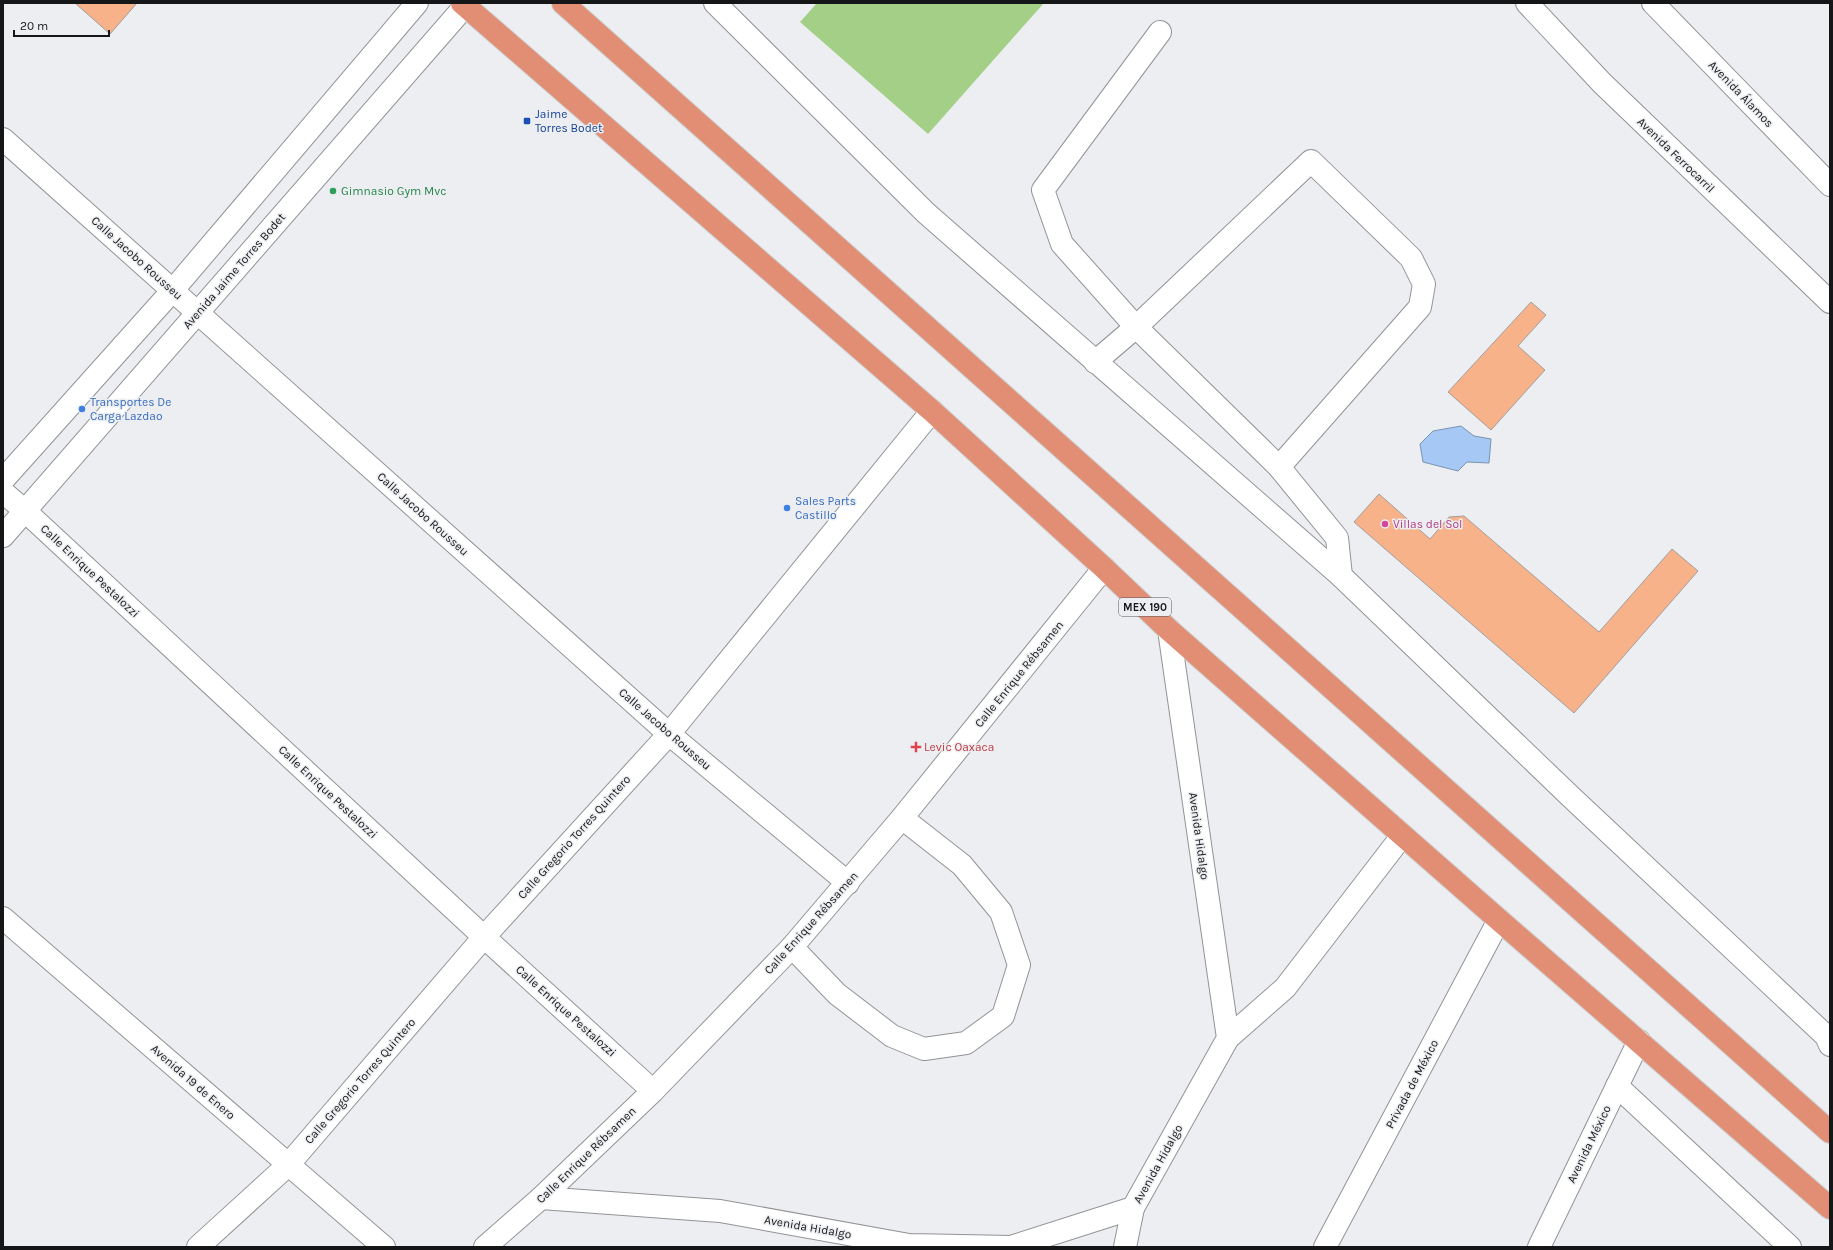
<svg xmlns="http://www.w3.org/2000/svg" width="1833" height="1250" viewBox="0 0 1833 1250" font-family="Karla,sans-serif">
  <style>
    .green { fill: #a4cf87 }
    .water { fill: #a5c9f4; stroke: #7a93b2 }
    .building { fill: #f7b28a; stroke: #a19e9d }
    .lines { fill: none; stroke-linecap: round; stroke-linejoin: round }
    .minor-casing { stroke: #919395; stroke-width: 24 }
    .highway-casing { stroke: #ccc; stroke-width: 24 }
    .minor { stroke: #fff; stroke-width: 22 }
    .highway { stroke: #e28e74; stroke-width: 22 }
    .transit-dot { fill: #1a4fb4; stroke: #eceef1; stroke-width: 1.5 }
    .leisure-dot { fill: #2e9e5b; stroke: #eceef1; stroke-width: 1.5 }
    .shop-dot { fill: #3f7fe0; stroke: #eceef1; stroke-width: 1.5 }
    .hotel-dot { fill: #d1479c; stroke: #eceef1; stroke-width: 1.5 }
    .health-dot { fill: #e0444e; stroke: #eceef1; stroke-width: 1.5 }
    .labels { text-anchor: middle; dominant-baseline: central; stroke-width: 3; stroke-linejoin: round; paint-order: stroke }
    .shield { fill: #eceef1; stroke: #565758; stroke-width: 1 }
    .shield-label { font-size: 11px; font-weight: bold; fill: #151617 }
    .street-label { font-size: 12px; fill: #151617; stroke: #eceef1 }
    .transit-label { font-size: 12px; fill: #164399; stroke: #eceef1; text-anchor: start }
    .leisure-label { font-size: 12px; fill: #27864d; stroke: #eceef1; text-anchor: start }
    .shop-label { font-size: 12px; fill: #366cbe; stroke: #eceef1; text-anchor: start }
    .hotel-label { font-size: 12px; fill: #b23c85; stroke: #eceef1; text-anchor: start }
    .health-label { font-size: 12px; fill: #be3a42; stroke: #eceef1; text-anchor: start }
  </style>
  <rect width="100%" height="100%" fill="#eceef1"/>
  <path class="green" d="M817 3H1044L928 134 800 22Z"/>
  <path class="water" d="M1461 426 1474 436 1491 439 1489 463 1467 462 1458 471 1423 462 1420 444 1433 431Z"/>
  <g class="building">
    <path d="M75 3H137L110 34Z"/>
    <path d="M1531 302 1546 315 1518 346 1545 370 1491 430 1448 392Z"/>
    <path d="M1379 494 1430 539 1449 517 1464 516 1599 632 1672 549 1698 571 1574 713 1354 522Z"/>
  </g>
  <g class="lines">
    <g class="minor-casing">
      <g id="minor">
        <path d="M715 3 926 213 1341 576 1570 796 1826 1036 1830 1045"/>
        <path d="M1527 3 1602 83 1830 302"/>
        <path d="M1653 3 1830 185"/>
        <path d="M1160 32 1043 190 1062 244 1136 327 1279 467"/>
        <path d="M3 139 669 734 848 883"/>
        <path d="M1095 362 1136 327 1311 161 1411 258 1424 284 1420 307 1279 467 1337 538 1341 576"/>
        <path d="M3 480 173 290 417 3"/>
        <path d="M3 492 24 510 484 937 653 1091"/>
        <path d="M3 536 465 6"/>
        <path d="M3 918 384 1247"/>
        <path d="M792 947 837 994 892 1036 924 1049 966 1043 1003 1016 1019 965 1001 912 962 865 902 818"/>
        <path d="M1228 1038 1285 988 1402 836"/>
        <path d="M1617 1086 1790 1247"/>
        <path d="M541 1198 720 1211 909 1245 1011 1247 1133 1208 1228 1038 1169 630"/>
        <path d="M198 1247 288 1165 484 937 669 734 932 411"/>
        <path d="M485 1247 541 1198 653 1091 792 947 902 818 1104 568"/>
        <path d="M1125 1247 1133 1208"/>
        <path d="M1325 1247 1499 920"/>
        <path d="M1539 1247 1639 1041"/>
      </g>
    </g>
    <g class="highway-casing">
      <g id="highway">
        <path d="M462 3 932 411 1104 568 1169 630 1499 920 1830 1208"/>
        <path d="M563 3 1830 1132"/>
      </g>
    </g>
    <use href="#minor" class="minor"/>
    <use href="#highway" class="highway"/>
  </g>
  <rect class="transit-dot" x="523" y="117" width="8" height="8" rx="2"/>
  <circle class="leisure-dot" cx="333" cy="191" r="4"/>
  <g class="shop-dot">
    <circle cx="82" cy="409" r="4"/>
    <circle cx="787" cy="508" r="4"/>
  </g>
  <circle class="hotel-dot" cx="1385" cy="524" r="4"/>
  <path class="health-dot" d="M914 741h4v4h4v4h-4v4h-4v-4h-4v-4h4z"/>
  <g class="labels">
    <rect class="shield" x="1119" y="598" width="52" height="18" rx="3"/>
    <g class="shield-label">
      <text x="1145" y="607">MEX 190</text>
    </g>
    <g class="street-label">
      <text transform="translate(1741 94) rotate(46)">Avenida Álamos</text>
      <text transform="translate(1676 155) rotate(44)">Avenida Ferrocarril</text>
      <text transform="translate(137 258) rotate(42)">Calle Jacobo Rousseu</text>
      <text transform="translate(234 271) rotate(-49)">Avenida Jaime Torres Bodet</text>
      <text transform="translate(423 514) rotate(42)">Calle Jacobo Rousseu</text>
      <text transform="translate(90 571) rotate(43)">Calle Enrique Pestalozzi</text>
      <text transform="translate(1019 674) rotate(-51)">Calle Enrique Rébsamen</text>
      <text transform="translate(665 729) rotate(41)">Calle Jacobo Rousseu</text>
      <text transform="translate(328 792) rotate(43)">Calle Enrique Pestalozzi</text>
      <text transform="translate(1199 836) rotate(82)">Avenida Hidalgo</text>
      <text transform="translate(574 837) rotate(-48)">Calle Gregorio Torres Quintero</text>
      <text transform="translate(811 923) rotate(-48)">Calle Enrique Rébsamen</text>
      <text transform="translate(566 1011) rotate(42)">Calle Enrique Pestalozzi</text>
      <text transform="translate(360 1081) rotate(-49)">Calle Gregorio Torres Quintero</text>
      <text transform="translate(193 1082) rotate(41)">Avenida 19 de Enero</text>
      <text transform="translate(1412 1084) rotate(-62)">Privada de México</text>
      <text transform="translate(1589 1144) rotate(-64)">Avenida México</text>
      <text transform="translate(586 1155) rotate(-44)">Calle Enrique Rébsamen</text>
      <text transform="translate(1158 1164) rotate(-61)">Avenida Hidalgo</text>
      <text transform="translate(808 1227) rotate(10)">Avenida Hidalgo</text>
    </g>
    <g class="transit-label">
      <text x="535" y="114">Jaime<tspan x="535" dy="14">Torres Bodet</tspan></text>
    </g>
    <g class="leisure-label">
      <text x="341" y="191">Gimnasio Gym Mvc</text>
    </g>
    <g class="shop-label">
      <text x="90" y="402">Transportes De<tspan x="90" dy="14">Carga Lazdao</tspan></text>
      <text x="795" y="501">Sales Parts<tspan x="795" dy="14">Castillo</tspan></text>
    </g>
    <g class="hotel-label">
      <text x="1393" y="524">Villas del Sol</text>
    </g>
    <g class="health-label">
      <text x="924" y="747">Levic Oaxaca</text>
    </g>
  </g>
  <rect width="1833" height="1250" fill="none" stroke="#151617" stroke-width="8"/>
  <path d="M14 30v6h95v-6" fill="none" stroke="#151617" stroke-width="2"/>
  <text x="20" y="30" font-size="12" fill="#151617" stroke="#eceef1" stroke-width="3" paint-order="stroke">20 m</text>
</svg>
